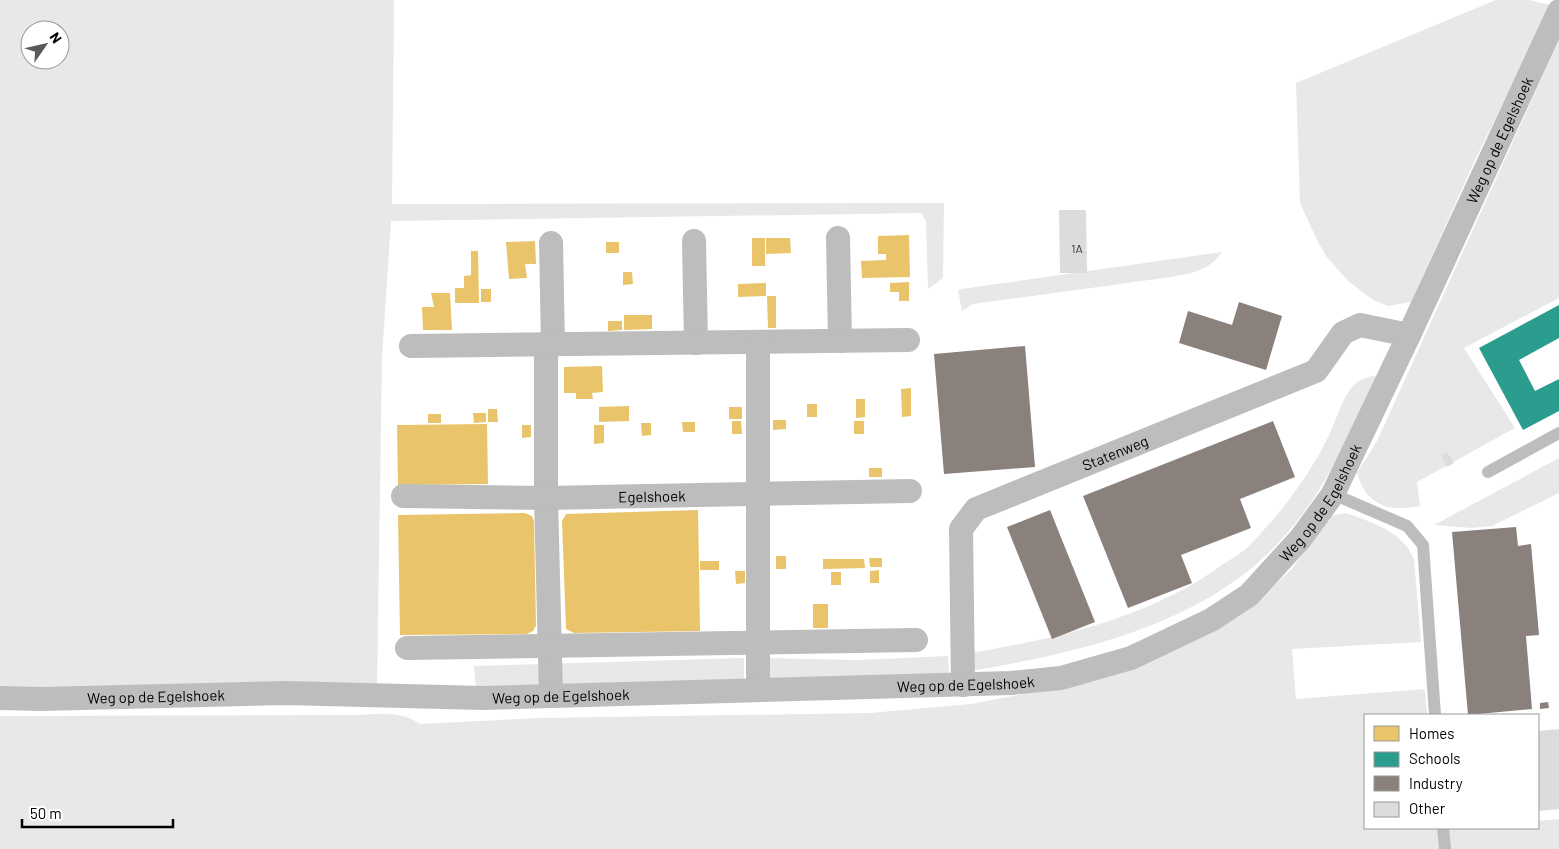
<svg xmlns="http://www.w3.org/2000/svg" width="1559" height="849" viewBox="0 0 1559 849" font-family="Barlow,sans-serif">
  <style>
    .green { fill: #e8e8e8; fill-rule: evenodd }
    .homes { fill: #e9c46a }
    .schools { fill: #2a9d8f }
    .industry { fill: #8a817c }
    .building { fill: #dcdcdc }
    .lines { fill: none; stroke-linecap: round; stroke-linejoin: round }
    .lane { stroke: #bdbdbd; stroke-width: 12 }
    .street { stroke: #bdbdbd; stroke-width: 24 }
    .labels { text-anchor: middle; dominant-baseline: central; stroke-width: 5; stroke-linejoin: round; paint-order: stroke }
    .number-label { font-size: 12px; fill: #373737 }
    .street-label { font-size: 15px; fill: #000; stroke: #fff }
  </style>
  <rect width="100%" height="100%" fill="#fff"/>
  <g class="green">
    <path d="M0 0H394L392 204 944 203 943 278 928 289 926 221 921 213 391 221 382 357 377 687 0 694ZM30 30H60V60H30Z"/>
    <path d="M1496 0H1529L1551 5 1475 160 1411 302 1388 306 1373 300 1348 281 1326 256 1317 240 1300 203 1296 83Z"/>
    <path d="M1559 40V298L1464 348 1515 428 1417 482 1420 506C1388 512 1367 506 1357 473L1377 441Z"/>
    <path d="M1222 252C1209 271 1192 273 1171 277L973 304 962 311 958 290 961 289Z"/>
    <path d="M1379 375C1352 429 1328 486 1288 532 1212 623 1083 652 971 671V653C1058 638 1149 618 1222 565 1231 559 1242 553 1250 545 1281 513 1310 475 1329 435 1337 419 1341 400 1352 387 1358 379 1370 376 1379 375Z"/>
    <path d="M1559 458V493L1492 526 1472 528 1434 525Z"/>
    <path d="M1346 513C1372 522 1403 532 1414 559L1421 642 1292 649 1296 699 1425 689 1427 715H1365V828H1437L1439 849H0V716L355 715C378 714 400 710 420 724L539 718 870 713 971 704 1033 692 1265 593 1292 569 1329 516Z"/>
    <path d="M948 656 949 673 763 682V658L857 660Z"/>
    <path d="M744 658V683L476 690 474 666Z"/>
    <path d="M1559 819V849H1450L1448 828H1538V821Z"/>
  </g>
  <g class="homes">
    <path d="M909 235 910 277 862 278 861 261 886 260V254H878V236Z"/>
    <rect x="752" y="238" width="13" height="28"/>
    <path d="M766 238H790L791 253 766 254Z"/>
    <path d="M535 241 536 264H525L527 278 509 279 506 242Z"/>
    <rect x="606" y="242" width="13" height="11"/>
    <path d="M471 251H478L479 303H455V288H464V276L471 275Z"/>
    <path d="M623 272H632L633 284 623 285Z"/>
    <path d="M909 282V301H899V292H890V283Z"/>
    <path d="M766 283V296L738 297V284Z"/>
    <rect x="481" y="289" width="10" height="13"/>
    <path d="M431 293H450L452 330H423L422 307H434Z"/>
    <path d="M767 296H776V328H768Z"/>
    <path d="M624 315H652V329L624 330Z"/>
    <path d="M608 321H622V330L608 331Z"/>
    <path d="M602 366 603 392 592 393 593 399H576V393H564V367Z"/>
    <path d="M911 388V416L902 417 901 389Z"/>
    <path d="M856 399H865V417L856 418Z"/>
    <rect x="807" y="404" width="10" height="13"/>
    <path d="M629 406V421L599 422V407Z"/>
    <rect x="729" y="407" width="13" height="12"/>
    <path d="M488 409H497L498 422H488Z"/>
    <path d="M473 413H486V422L474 423Z"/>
    <rect x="428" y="414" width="13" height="9"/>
    <path d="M773 420H786V429L773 430Z"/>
    <path d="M732 421H741L742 434H732Z"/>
    <rect x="854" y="421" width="10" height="13"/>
    <path d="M682 422H695V432H683Z"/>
    <path d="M641 423H651V435L642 436Z"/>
    <path d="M487 424 488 484 398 485 397 425Z"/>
    <path d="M522 425H531V437L522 438Z"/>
    <path d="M594 425H604V443L594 444Z"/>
    <rect x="869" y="468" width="13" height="9"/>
    <path d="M698 510 700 631 574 633 566 629 562 521 566 514Z"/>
    <path d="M525 513 532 516 534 522 536 626 533 631 527 634 400 635 398 515Z"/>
    <rect x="776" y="556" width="10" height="13"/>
    <path d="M869 558H882V567H870Z"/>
    <path d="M823 559H864L865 568 823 569Z"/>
    <rect x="700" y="561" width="19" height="9"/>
    <path d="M879 570V583H870V571Z"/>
    <path d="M735 571H745V583L736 584Z"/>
    <rect x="831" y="572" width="10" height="13"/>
    <rect x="813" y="604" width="15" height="24"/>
  </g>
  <path class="schools" d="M1559 305V338L1519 360 1535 391 1559 379V411L1523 430 1479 348Z"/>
  <g class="industry">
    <path d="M1239 302 1282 316 1266 370 1179 343 1188 311 1232 325Z"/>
    <path d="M1025 346 1035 467 944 474 934 354Z"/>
    <path d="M1273 421 1295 477 1240 499 1251 528 1181 555 1192 583 1128 608 1083 496Z"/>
    <path d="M1050 510 1095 622 1052 639 1007 527Z"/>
    <path d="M1516 527 1518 546 1531 544 1539 635 1526 636 1532 709 1468 715 1452 532Z"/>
    <path d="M1548 702 1549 708 1540 709V703Z"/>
  </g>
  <g class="building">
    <path d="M1059 210H1086L1087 273H1060Z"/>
    <path d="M1447 452 1454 463 1447 467 1441 455Z"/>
    <path d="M1559 729V809L1538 811V731Z"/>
  </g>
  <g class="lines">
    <g class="lane">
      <path d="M1488 472 1559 433"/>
      <path d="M1333 494 1407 526 1423 545 1435 715"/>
      <path d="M1443 828 1445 849"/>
    </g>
    <g class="street">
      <path d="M838 238 840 341"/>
      <path d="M694 241 696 343"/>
      <path d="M551 243 553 344"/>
      <path d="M546 344V498L551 696"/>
      <path d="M411 346 908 340"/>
      <path id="s1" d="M403 496 546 498 910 491"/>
      <path d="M407 648 916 640"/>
      <path id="s2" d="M963 685 961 529 976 509 1316 371 1343 333 1360 325 1409 335"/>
      <path d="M758 690V342"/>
      <path id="s3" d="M0 698 41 699 285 693 483 698 1011 683 1061 678 1131 658 1211 620 1249 595 1301 538 1333 494 1409 335 1559 11"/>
    </g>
  </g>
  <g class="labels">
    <g class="number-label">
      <text x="1077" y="248">1A</text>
    </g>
    <g class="street-label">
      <text stroke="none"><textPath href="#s3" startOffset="1791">Weg op de Egelshoek</textPath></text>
      <text stroke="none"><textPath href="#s2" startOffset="331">Statenweg</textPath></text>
      <text stroke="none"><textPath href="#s1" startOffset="249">Egelshoek</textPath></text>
      <text stroke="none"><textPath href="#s3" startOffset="1386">Weg op de Egelshoek</textPath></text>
      <text stroke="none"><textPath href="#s3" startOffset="966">Weg op de Egelshoek</textPath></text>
      <text stroke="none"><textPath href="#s3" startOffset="156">Weg op de Egelshoek</textPath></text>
      <text stroke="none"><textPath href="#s3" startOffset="561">Weg op de Egelshoek</textPath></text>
    </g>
  </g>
  <rect x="1364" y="714" width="175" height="115" fill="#ffffff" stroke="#999999"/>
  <rect x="1374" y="726" width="25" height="15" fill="#e9c46a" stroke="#999999"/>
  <text x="1409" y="739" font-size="15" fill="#000000">Homes</text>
  <rect x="1374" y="752" width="25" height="15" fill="#2a9d8f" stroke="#999999"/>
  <text x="1409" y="764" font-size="15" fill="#000000">Schools</text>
  <rect x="1374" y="776" width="25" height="15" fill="#8a817c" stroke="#999999"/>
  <text x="1409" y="789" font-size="15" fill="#000000">Industry</text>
  <rect x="1374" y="802" width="25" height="15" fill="#dcdcdc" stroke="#999999"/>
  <text x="1409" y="814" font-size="15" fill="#000000">Other</text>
  <g transform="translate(45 45) rotate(56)"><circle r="24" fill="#ffffff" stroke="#999999"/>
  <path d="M0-4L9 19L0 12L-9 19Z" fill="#595959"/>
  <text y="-8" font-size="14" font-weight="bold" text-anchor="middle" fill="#000000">N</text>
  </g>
  <path d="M22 819v8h151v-8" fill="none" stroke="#000000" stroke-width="2.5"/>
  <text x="30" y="819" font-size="15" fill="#000000" stroke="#ffffff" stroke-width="4" paint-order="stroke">50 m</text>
</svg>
